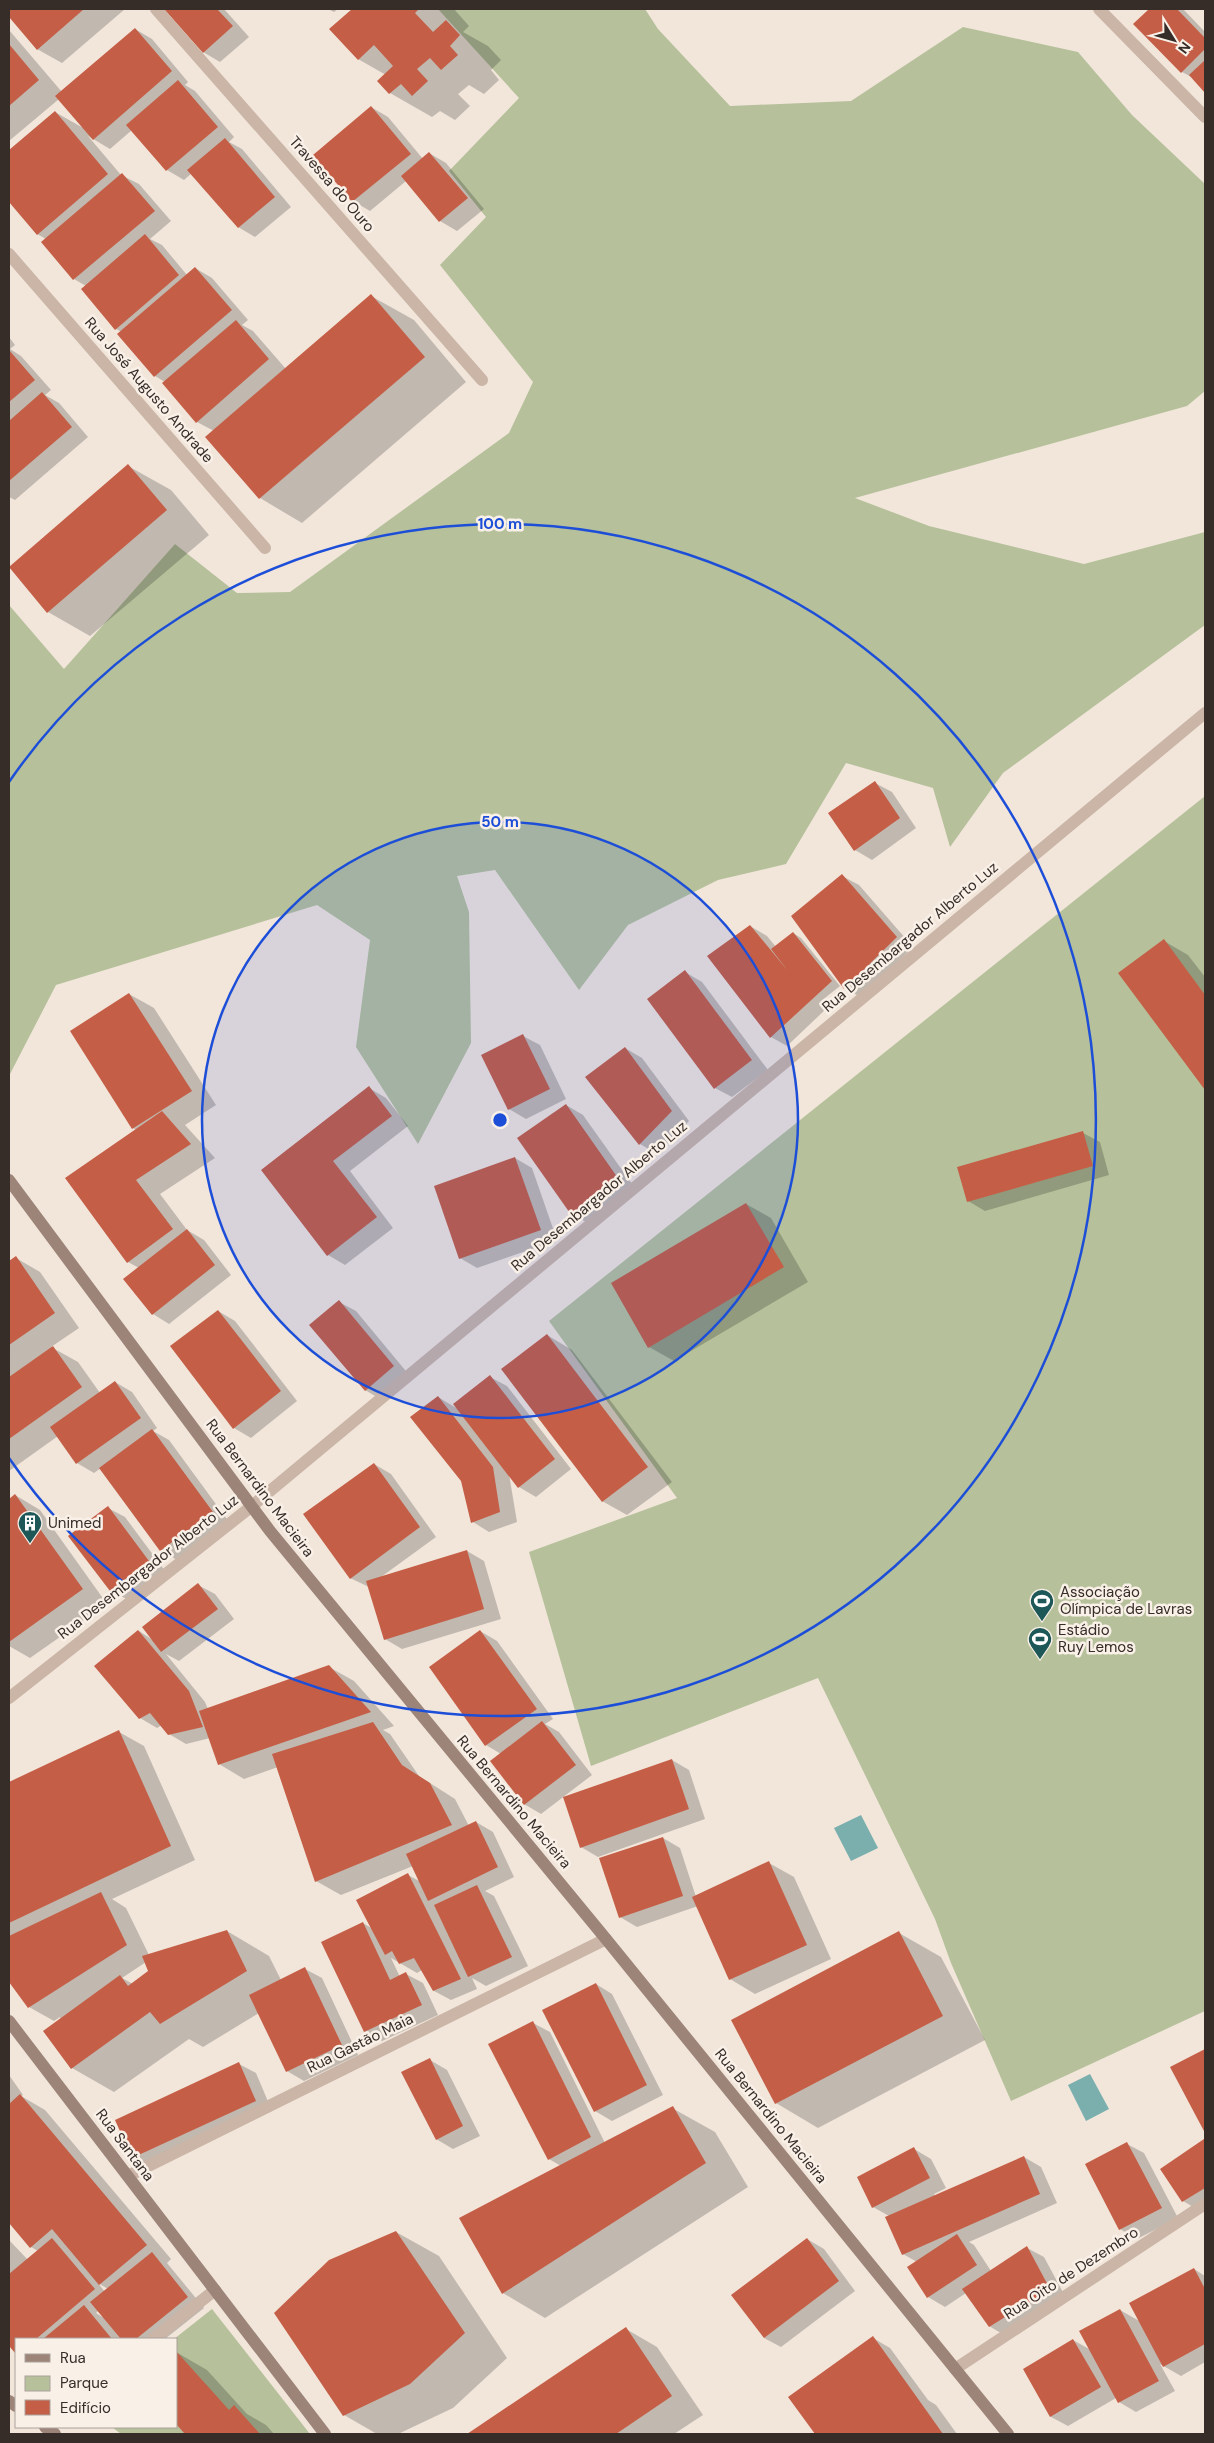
<svg xmlns="http://www.w3.org/2000/svg" width="1214" height="2443" viewBox="0 0 1214 2443" font-family="'DM Sans',sans-serif">
  <style>
    .green { fill: #b6c19b }
    .water { fill: #7aafae }
    .shadow { fill: #0003; fill-rule: evenodd }
    .building { fill: #c55e46 }
    .lines { fill: none; stroke-linecap: round; stroke-linejoin: round }
    .street { stroke: #cab5a7; stroke-width: 12 }
    .secondary { stroke: #9d8479; stroke-width: 12 }
    .ring { fill: none; stroke: #1d4ed8; stroke-width: 2.5 }
    .labels { text-anchor: middle; dominant-baseline: central; stroke-width: 5; stroke-linejoin: round; paint-order: stroke }
    .street-label { font-size: 15px; fill: #362c28; stroke: #f9f0e8 }
    .poi-label { font-size: 15px; fill: #362c28; stroke: #f9f0e8; text-anchor: start }
    .centre { fill: #1d4ed8; stroke: #f9f0e8; stroke-width: 2.5 }
    .ring-label { font-size: 15px; text-anchor: middle; font-weight: bold; fill: #1d4ed8; stroke: #f9f0e8; stroke-width: 5; stroke-linejoin: round; paint-order: stroke }
  </style>
  <rect width="100%" height="100%" fill="#f2e6db"/>
  <g class="green">
    <path d="M438 9H645L658 29 730 106 851 101 963 27 1078 52 1132 115 1205 184V391L1187 406 855 498 929 526 1084 564 1205 532V625L1003 773 950 847 933 788 846 763 786 864 718 880 628 925 579 990 495 870 457 876 469 912 471 1043 418 1144 356 1047 370 940 317 905 56 985 9 1076V605L64 669 175 544 237 593 290 592 509 433 533 382 440 265 486 217 449 171 519 98Z"/>
    <path d="M1205 796V2011L1011 2101 951 1963 935 1919 818 1678 591 1766 529 1552 677 1498 549 1321Z"/>
    <path d="M212 2309 310 2434H121L112 2427H176V2339H174Z"/>
  </g>
  <g class="water">
    <path d="M861 1815 878 1848 851 1861 834 1828Z"/>
    <path d="M1090 2074 1109 2109 1086 2121 1068 2085Z"/>
  </g>
  <g class="shadow">
    <path d="M9 9H125L62 63 37 49 9 15Z"/>
    <path d="M165 9H224L249 37 220 62 203 52Z"/>
    <path d="M328 9H338L334 12Z"/>
    <path d="M354 9H454L469 26 463 32 488 46 501 60 491 70 499 80 484 94 469 85 458 94 470 106 455 120 440 111 432 117 390 93 386 75 358 59 331 30Z"/>
    <path d="M1151 9H1183L1205 32V91L1195 79 1182 72 1135 24Z"/>
    <path d="M135 29 152 39 188 82 185 85 195 91 234 137 229 142 242 149 291 207 255 237 238 227 192 173 184 180 167 170 132 130 110 149 88 136 121 175 139 184 171 221 150 239 162 245 187 275 195 268 212 278 248 320 242 325 253 331 286 369 371 296 414 320 466 382 302 523 260 498 214 431 197 422 165 382 155 376 119 334 122 332 116 329 86 286 74 279 43 242 46 239 37 234 9 200V152L55 112 85 129 59 99 9 141V30L62 92Z"/>
    <path d="M371 107 388 117 423 159 429 153 446 163 484 209 457 231 440 221 406 181 370 211 353 201 314 155Z"/>
    <path d="M9 337 15 345 10 349 21 356 51 390 45 395 59 403 88 437 15 500 9 497Z"/>
    <path d="M128 466 171 490 209 535 90 636 48 612Z"/>
    <path d="M875 783 892 792 916 828 872 860 855 850Z"/>
    <path d="M842 876 859 885 913 947 862 998 845 988 792 917Z"/>
    <path d="M750 926 767 936 776 947 793 933 801 938 840 986 821 1001 827 1008 787 1046 771 1037Z"/>
    <path d="M1164 941 1188 955 1205 977V1088L1120 973Z"/>
    <path d="M685 972 702 982 768 1070 732 1097 715 1088Z"/>
    <path d="M129 994 154 1008 216 1105 185 1125 215 1158 160 1194 187 1230 204 1240 231 1275 169 1324 153 1314 139 1268 128 1262 136 1130 133 1128Z"/>
    <path d="M523 1036 540 1045 566 1099 526 1119 509 1109Z"/>
    <path d="M625 1048 642 1058 689 1121 657 1154 640 1144 587 1077Z"/>
    <path d="M369 1088 386 1098 408 1126 350 1171 393 1228 345 1265 328 1255 263 1170Z"/>
    <path d="M566 1105 583 1115 637 1191 590 1224 573 1215Z"/>
    <path d="M1083 1133 1100 1142 1109 1175 985 1211 968 1201Z"/>
    <path d="M515 1158 532 1168 557 1240 477 1268 460 1258Z"/>
    <path d="M746 1204 771 1218 808 1282 674 1361 649 1347Z"/>
    <path d="M16 1258 40 1272 79 1328 51 1347 78 1362 100 1393 115 1382 132 1392 157 1428 153 1431 169 1440 229 1522 177 1560 161 1550 101 1468 94 1473 77 1463 58 1436 9 1471V1263Z"/>
    <path d="M339 1302 356 1311 410 1376 382 1400 365 1390Z"/>
    <path d="M218 1311 235 1321 297 1401 251 1438 234 1428 172 1347Z"/>
    <path d="M547 1335 572 1350 672 1482 627 1515 602 1501Z"/>
    <path d="M490 1377 507 1386 571 1469 536 1497 519 1487 509 1474 517 1522 489 1532 473 1522 438 1397 458 1409Z"/>
    <path d="M374 1464 391 1474 436 1537 381 1577 467 1551 484 1561 501 1619 402 1649 385 1639 369 1587 350 1578Z"/>
    <path d="M15 1495 40 1510 107 1604 30 1658 9 1646V1500Z"/>
    <path d="M108 1508 125 1517 165 1571 128 1600 111 1590Z"/>
    <path d="M198 1585 215 1594 234 1619 179 1661 166 1654 205 1702 208 1709 329 1667 354 1681 394 1726 383 1730 390 1734 419 1776 455 1799 469 1826 476 1822 493 1832 514 1877 485 1891 494 1896 528 1966 486 1986 472 1978 477 1989 451 2000 434 1991 422 1970 417 1973 391 1958 400 1977 406 1974 423 1983 438 2015 382 2041 365 2032 363 1923 373 1929 408 1875 421 1882 413 1866 341 1895 316 1881 278 1767 244 1779 219 1764 210 1738 186 1744 169 1734 162 1725 157 1728 140 1718 139 1631 153 1640Z"/>
    <path d="M480 1631 497 1641 553 1719 545 1724 559 1732 592 1775 541 1814 524 1804 501 1754 486 1745Z"/>
    <path d="M119 1732 144 1746 195 1860 112 1899 126 1908 149 1955 227 1931 269 1956 281 1980 305 1969 322 1978 358 2055 304 2081 287 2071 259 2013 203 2047 189 2039 114 2092 72 2068 60 2017 54 2021 29 2007 9 1980V1783ZM146 1962 149 1972 133 1984 122 1978Z"/>
    <path d="M672 1760 689 1770 705 1819 598 1857 581 1847Z"/>
    <path d="M663 1838 680 1848 696 1897 769 1863 794 1877 831 1959 755 1994 730 1979 698 1906 637 1927 620 1917Z"/>
    <path d="M899 1933 941 1957 985 2040 818 2128 776 2103Z"/>
    <path d="M596 1984 612 1994 663 2095 612 2121 595 2111Z"/>
    <path d="M533 2023 550 2032 605 2143 672 2108 715 2132 748 2187 545 2318 503 2293 561 2166 549 2159Z"/>
    <path d="M1205 2050V2130L1171 2068Z"/>
    <path d="M430 2060 447 2070 480 2136 453 2149 436 2139Z"/>
    <path d="M239 2064 256 2073 272 2111 150 2167 133 2157Z"/>
    <path d="M9 2075 23 2095 21 2096 45 2110 171 2259 167 2263 204 2308 165 2339H16V2353L9 2344V2240L28 2260 38 2251 31 2247 9 2221ZM98 2283 108 2289 105 2292ZM99 2310 104 2318 96 2313Z"/>
    <path d="M1204 2140 1205 2208 1200 2211 1183 2201Z"/>
    <path d="M1127 2144 1144 2153 1178 2218 1137 2239 1120 2229Z"/>
    <path d="M914 2149 931 2159 946 2188 934 2194 935 2196 1024 2157 1041 2167 1057 2203 969 2242 974 2245 991 2271 1027 2248 1044 2257 1066 2298 1006 2336 989 2326 966 2293 945 2307 928 2297 917 2262 903 2254 889 2216 873 2207Z"/>
    <path d="M396 2232 439 2256 507 2358 453 2408 398 2434H377L344 2415Z"/>
    <path d="M807 2239 824 2249 855 2291 781 2347 764 2338Z"/>
    <path d="M1194 2269 1205 2276V2362L1181 2376 1160 2364 1175 2391 1136 2412 1119 2402 1116 2398 1068 2426 1051 2417 1024 2369 1073 2340 1091 2350 1120 2310 1141 2322Z"/>
    <path d="M626 2329 657 2347 703 2415 674 2434H469Z"/>
    <path d="M873 2338 890 2348 928 2400 936 2405 957 2434H817L790 2397Z"/>
    <path d="M176 2352 207 2370 247 2414 266 2425 274 2434H187L176 2422Z"/>
  </g>
  <g class="building">
    <path d="M9 9H84L37 50 9 17Z"/>
    <path d="M164 9H217L233 26 203 53Z"/>
    <path d="M352 9H419L415 13 433 32 446 20 460 35 450 46 458 55 441 70 430 58 417 69 428 81 412 96 401 84 389 94 377 81 393 66 374 45 358 60 329 29Z"/>
    <path d="M1149 9H1177L1205 38V49L1181 73 1133 24Z"/>
    <path d="M135 28 172 71 93 140 55 96Z"/>
    <path d="M9 44 39 80 9 106Z"/>
    <path d="M1205 60V93L1189 75Z"/>
    <path d="M178 80 218 127 166 171 126 125Z"/>
    <path d="M371 106 411 154 352 202 313 155Z"/>
    <path d="M55 111 108 174 37 235 9 202V150Z"/>
    <path d="M225 138 275 197 238 228 187 170Z"/>
    <path d="M429 152 468 198 439 222 401 176Z"/>
    <path d="M122 173 155 211 73 280 41 242Z"/>
    <path d="M145 234 179 275 115 330 81 289Z"/>
    <path d="M195 267 232 310 154 377 117 334Z"/>
    <path d="M371 294 425 357 259 499 205 437Z"/>
    <path d="M236 320 269 359 196 423 162 383Z"/>
    <path d="M9 350 35 380 9 402Z"/>
    <path d="M42 392 72 427 9 481V421Z"/>
    <path d="M128 464 167 510 47 613 9 567Z"/>
    <path d="M875 781 900 818 854 851 828 813Z"/>
    <path d="M842 874 897 937 844 989 791 916Z"/>
    <path d="M750 925 788 971 771 949 793 932 832 981 770 1038 707 956Z"/>
    <path d="M1164 939 1205 995V1090L1118 973Z"/>
    <path d="M685 970 752 1060 714 1089 647 999Z"/>
    <path d="M129 993 192 1091 132 1129 70 1031Z"/>
    <path d="M523 1034 550 1089 508 1110 481 1055Z"/>
    <path d="M625 1047 672 1111 639 1145 585 1077Z"/>
    <path d="M369 1086 392 1116 333 1161 377 1217 327 1256 261 1170Z"/>
    <path d="M566 1104 620 1181 572 1216 517 1138Z"/>
    <path d="M162 1111 191 1144 136 1180 173 1229 127 1263 65 1178Z"/>
    <path d="M1083 1131 1093 1166 967 1202 957 1167Z"/>
    <path d="M515 1157 541 1230 459 1259 434 1186Z"/>
    <path d="M746 1203 784 1267 648 1348 611 1283Z"/>
    <path d="M187 1229 215 1265 152 1315 123 1279Z"/>
    <path d="M16 1256 55 1313 9 1345V1261Z"/>
    <path d="M339 1300 394 1366 365 1391 309 1325Z"/>
    <path d="M218 1310 281 1391 233 1429 170 1346Z"/>
    <path d="M547 1334 648 1467 602 1502 501 1369Z"/>
    <path d="M53 1346 82 1387 9 1439V1377Z"/>
    <path d="M490 1375 555 1459 518 1488 453 1404Z"/>
    <path d="M115 1381 141 1418 76 1464 50 1427Z"/>
    <path d="M438 1396 493 1467 500 1512 471 1523 461 1481 410 1417Z"/>
    <path d="M152 1429 213 1512 160 1551 99 1468Z"/>
    <path d="M374 1463 420 1527 350 1579 303 1514Z"/>
    <path d="M15 1494 83 1589 9 1642V1499Z"/>
    <path d="M108 1506 149 1561 110 1591 68 1536Z"/>
    <path d="M467 1550 484 1609 384 1640 366 1581Z"/>
    <path d="M198 1583 218 1609 161 1652 142 1627Z"/>
    <path d="M138 1630 189 1691 203 1727 168 1735 150 1713 139 1719 94 1666Z"/>
    <path d="M480 1630 537 1709 485 1746 429 1667Z"/>
    <path d="M329 1665 371 1712 218 1765 199 1711Z"/>
    <path d="M542 1721 576 1765 524 1805 490 1761Z"/>
    <path d="M373 1722 402 1765 430 1783 452 1825 315 1882 272 1754Z"/>
    <path d="M119 1730 171 1846 9 1923V1782Z"/>
    <path d="M672 1759 689 1809 580 1848 563 1797Z"/>
    <path d="M476 1821 498 1867 428 1901 406 1854Z"/>
    <path d="M663 1837 683 1896 619 1918 599 1858Z"/>
    <path d="M769 1861 807 1945 729 1980 692 1897Z"/>
    <path d="M408 1873 461 1979 433 1991 414 1958 399 1964 392 1951 385 1955 356 1900Z"/>
    <path d="M477 1885 512 1957 468 1977 434 1905Z"/>
    <path d="M101 1892 127 1945 28 2008 9 1982V1936Z"/>
    <path d="M363 1922 390 1980 406 1972 422 2005 364 2032 321 1942Z"/>
    <path d="M227 1930 247 1971 160 2024 150 2012 71 2069 43 2031 120 1975 128 1986 148 1971 142 1956Z"/>
    <path d="M899 1931 943 2016 775 2104 731 2020Z"/>
    <path d="M305 1967 342 2045 286 2072 249 1995Z"/>
    <path d="M596 1983 647 2085 594 2112 542 2010Z"/>
    <path d="M533 2021 591 2137 548 2160 488 2044Z"/>
    <path d="M1205 2049V2133L1170 2067Z"/>
    <path d="M430 2058 463 2126 436 2140 401 2072Z"/>
    <path d="M239 2062 256 2101 132 2158 115 2120Z"/>
    <path d="M20 2094 147 2245 99 2285 52 2229 30 2248 9 2223V2104Z"/>
    <path d="M673 2106 706 2163 502 2294 459 2218Z"/>
    <path d="M1204 2139 1205 2188 1182 2202 1160 2169Z"/>
    <path d="M1127 2142 1162 2208 1119 2230 1085 2164Z"/>
    <path d="M914 2147 930 2178 872 2208 857 2177Z"/>
    <path d="M1024 2156 1040 2194 902 2255 885 2217Z"/>
    <path d="M396 2231 465 2333 410 2384 343 2416 274 2313 329 2260Z"/>
    <path d="M957 2234 977 2265 927 2298 907 2267Z"/>
    <path d="M52 2238 95 2289 36 2339H16V2354L9 2346V2274Z"/>
    <path d="M807 2238 839 2281 764 2338 731 2295Z"/>
    <path d="M1027 2246 1050 2289 989 2327 962 2289Z"/>
    <path d="M152 2252 188 2297 136 2339H121L90 2302Z"/>
    <path d="M1194 2268 1205 2289V2344L1163 2367 1129 2303Z"/>
    <path d="M84 2305 112 2339H43Z"/>
    <path d="M1120 2309 1159 2381 1118 2403 1079 2331Z"/>
    <path d="M626 2327 672 2396 616 2434H467Z"/>
    <path d="M873 2336 911 2389 943 2434H815L788 2397Z"/>
    <path d="M1073 2339 1101 2387 1050 2417 1023 2369Z"/>
    <path d="M176 2351 229 2410 234 2405 260 2434H185L176 2424Z"/>
  </g>
  <g class="lines">
    <g class="street">
      <path d="M156 9 482 380"/>
      <path d="M1099 9 1205 117"/>
      <path d="M9 254 265 548"/>
      <path d="M9 1698 252 1506 1205 713"/>
      <path d="M128 2176 606 1939"/>
      <path d="M153 2339 215 2290"/>
      <path d="M955 2369 1205 2204"/>
    </g>
    <g class="secondary">
      <path d="M9 1180 270 1531 606 1939 1008 2434"/>
      <path d="M9 2021 325 2434"/>
      <path d="M9 2401 16 2406"/>
      <path d="M45 2427 55 2434"/>
    </g>
  </g>
  <circle cx="500" cy="1120" r="298" fill="#1d4ed8" fill-opacity=".12"/>
  <g class="ring">
    <circle cx="500" cy="1120" r="298"/>
    <path d="M9 782A596 596 0 1 1 9 1458"/>
  </g>
  <defs>
    <g id="building-pin" transform="scale(1.25)"><path d="M0 17L-7.5 6A9.5 9.5 0 1 1 7.5 6Z" fill="#1d5758" stroke="#f9f0e8"/><path d="M-4-6H4V6H1V3H-1V6H-4ZM-2.5-4.3h1.7v1.8h-1.7ZM.8-4.3h1.7v1.8H.8ZM-2.5-1h1.7V.8h-1.7ZM.8-1h1.7V.8H.8Z" fill="#fff"/></g>
    <g id="stadium-pin" transform="scale(1.25)"><path d="M0 17L-7.5 6A9.5 9.5 0 1 1 7.5 6Z" fill="#1d5758" stroke="#f9f0e8"/><path d="M0-5a6.5 5 0 1 0 0 10a6.5 5 0 1 0 0-10ZM-3.5-1.8h7v3.6h-7Z" fill="#fff"/></g>
  </defs>
  <g fill-rule="evenodd">
    <use href="#building-pin" x="30" y="1523"/>
    <use href="#stadium-pin" x="1042" y="1601"/>
    <use href="#stadium-pin" x="1040" y="1639"/>
  </g>
  <g class="labels">
    <g class="street-label">
      <text transform="translate(332 184) rotate(49)">Travessa do Ouro</text>
      <text transform="translate(149 390) rotate(49)">Rua José Augusto Andrade</text>
      <text transform="translate(910 937) rotate(-40)">Rua Desembargador Alberto Luz</text>
      <text transform="translate(599 1196) rotate(-40)">Rua Desembargador Alberto Luz</text>
      <text transform="translate(260 1488) rotate(53)">Rua Bernardino Macieira</text>
      <text transform="translate(148 1567) rotate(-38)">Rua Desembargador Alberto Luz</text>
      <text transform="translate(514 1802) rotate(50)">Rua Bernardino Macieira</text>
      <text transform="translate(360 2043) rotate(-26)">Rua Gastão Maia</text>
      <text transform="translate(771 2116) rotate(51)">Rua Bernardino Macieira</text>
      <text transform="translate(125 2145) rotate(53)">Rua Santana</text>
      <text transform="translate(1071 2273) rotate(-33)">Rua Oito de Dezembro</text>
    </g>
    <g class="poi-label">
      <text x="48" y="1523">Unimed</text>
      <text x="1060" y="1592">Associação<tspan x="1060" dy="17">Olímpica de Lavras</tspan></text>
      <text x="1058" y="1630">Estádio<tspan x="1058" dy="17">Ruy Lemos</tspan></text>
    </g>
  </g>
  <circle cx="500" cy="1120" r="8" class="centre"/>
  <g class="ring-label">
    <text x="500" y="529">100 m</text>
    <text x="500" y="827">50 m</text>
  </g>
  <rect width="1214" height="2443" fill="none" stroke="#362c28" stroke-width="20"/>
  <rect x="15" y="2338" width="162" height="90" fill="#f9f0e8" stroke="#aba29b"/>
  <rect x="25" y="2354" width="25" height="8" fill="#9d8479" stroke="#aba29b"/>
  <text x="60" y="2363" font-size="15" fill="#362c28">Rua</text>
  <rect x="25" y="2376" width="25" height="15" fill="#b6c19b" stroke="#aba29b"/>
  <text x="60" y="2388" font-size="15" fill="#362c28">Parque</text>
  <rect x="25" y="2400" width="25" height="15" fill="#c55e46" stroke="#aba29b"/>
  <text x="60" y="2413" font-size="15" fill="#362c28">Edifício</text>
  <g transform="translate(1174 40) rotate(127)" stroke="#f9f0e8" stroke-width="4" paint-order="stroke">
  <path d="M0-4L9 19L0 12L-9 19Z" fill="#362c28"/>
  <text y="-8" font-size="14" font-weight="bold" text-anchor="middle" fill="#362c28">N</text>
  </g>
</svg>
